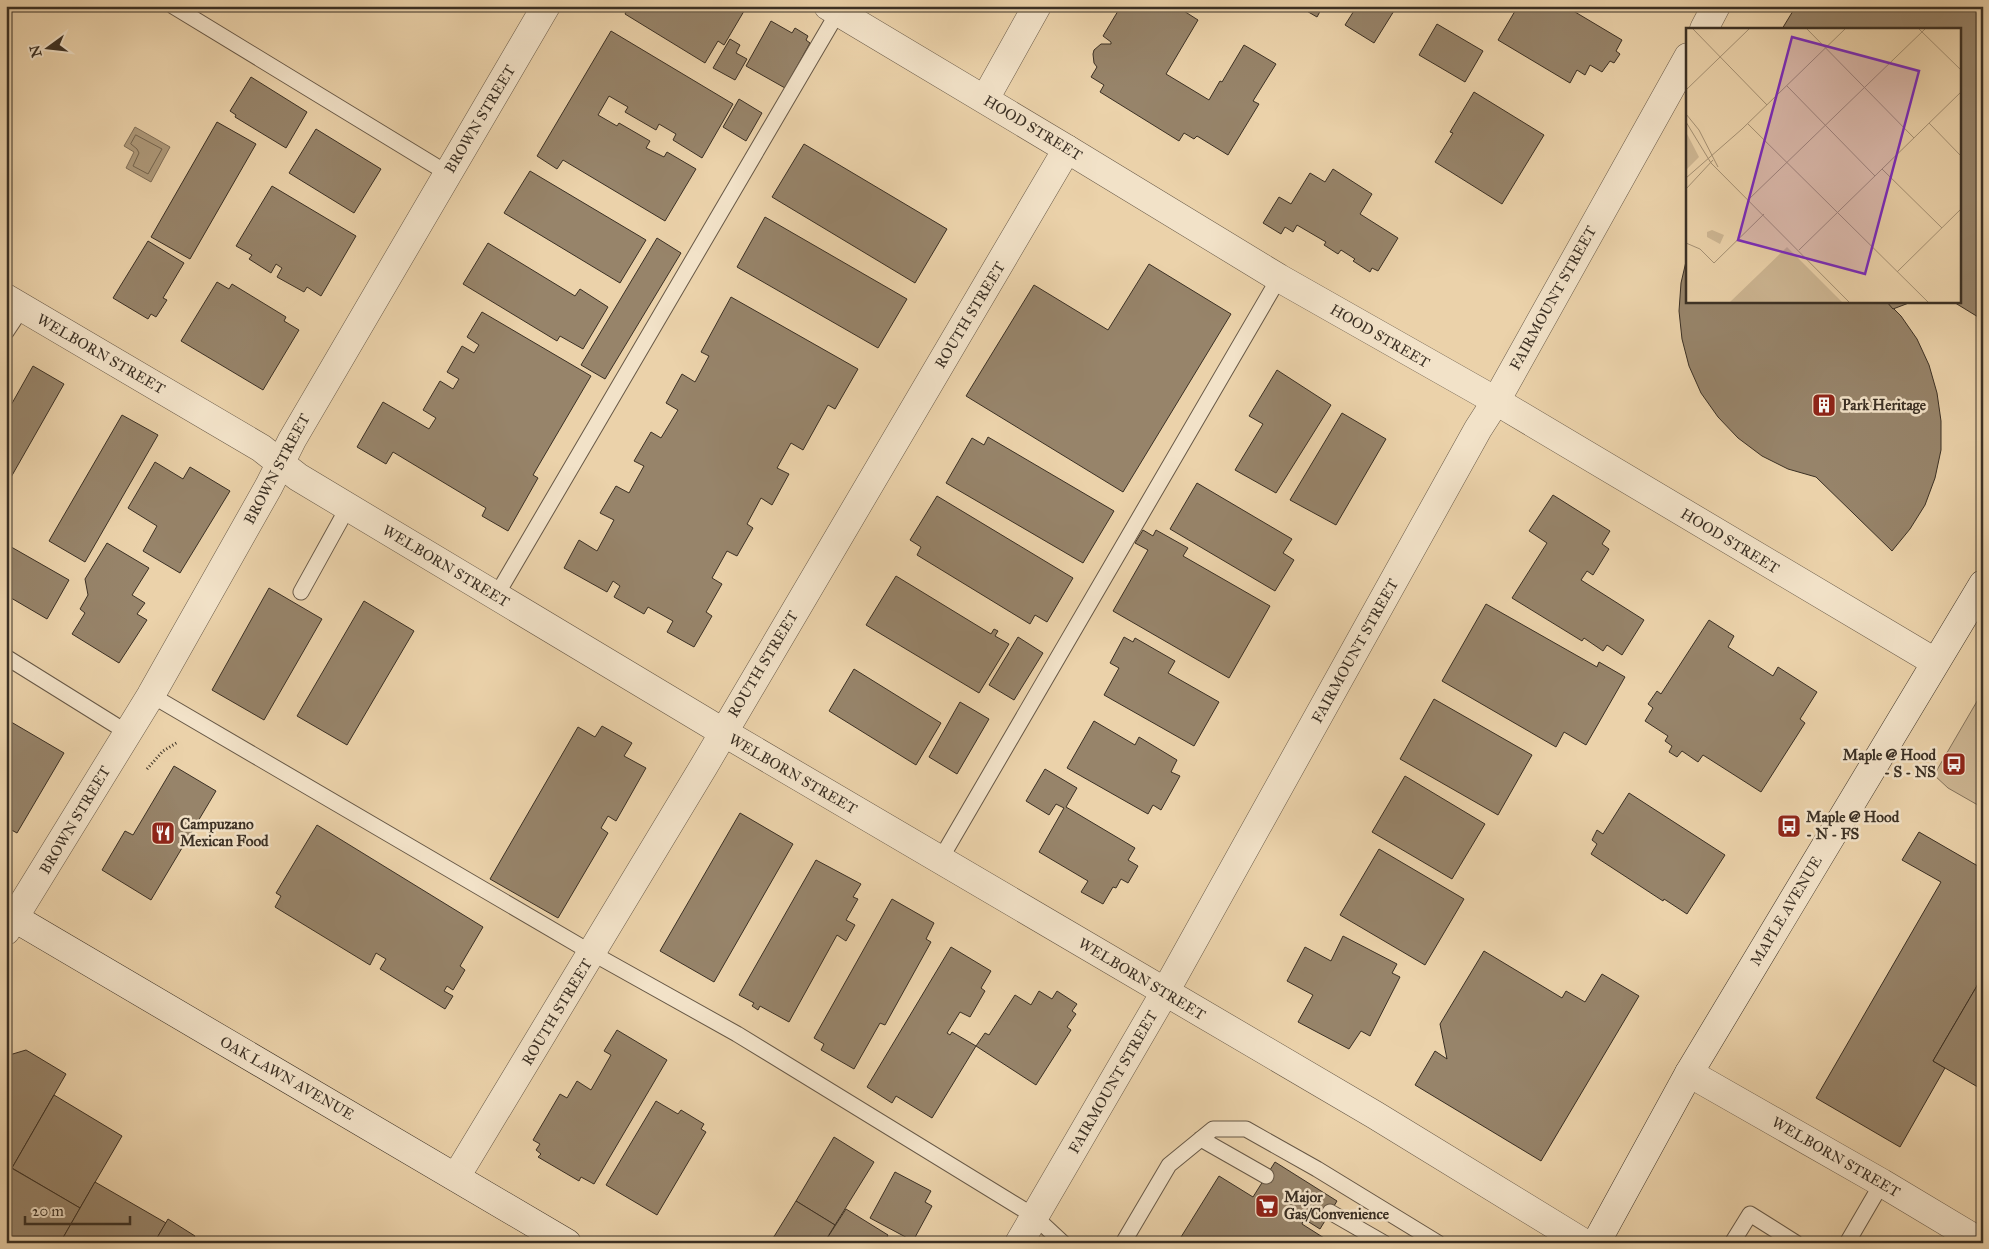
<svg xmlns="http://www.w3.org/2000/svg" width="1989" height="1249" viewBox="0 0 1989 1249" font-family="'IM FELL Great Primer',serif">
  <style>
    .green { fill: #cdb693; stroke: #84735c }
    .water { fill: #af9b7c; stroke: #817059 }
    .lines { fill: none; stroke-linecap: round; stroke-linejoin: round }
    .shore { stroke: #756650; stroke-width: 1 }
    .building { fill: #97846a; stroke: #3b3024 }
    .lane-casing { stroke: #675846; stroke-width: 17 }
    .street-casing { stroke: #675846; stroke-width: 29 }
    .secondary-casing { stroke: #3b3024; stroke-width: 29 }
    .path { stroke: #3b3024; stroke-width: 3; stroke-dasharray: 1 2.5; stroke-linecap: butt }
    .lane { stroke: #f2e2c8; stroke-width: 15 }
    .street { stroke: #f2e2c8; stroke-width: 28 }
    .secondary { stroke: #f2e2c8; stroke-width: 28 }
    .labels { text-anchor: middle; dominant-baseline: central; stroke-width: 5; stroke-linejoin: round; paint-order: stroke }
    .street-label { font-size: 15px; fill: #3b3024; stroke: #f2e2c8 }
    .poi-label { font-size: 15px; font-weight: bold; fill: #3b3024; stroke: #f2e2c8; text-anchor: start }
    .inset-road { fill: none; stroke: #a59174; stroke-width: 1 }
    .view { fill: #7b2cbf; fill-opacity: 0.15; stroke: #7b2cbf; stroke-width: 2.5 }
    .inset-edge { fill: none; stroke: #3b3024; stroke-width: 2.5 }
  </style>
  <rect width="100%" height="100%" fill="#ebd2aa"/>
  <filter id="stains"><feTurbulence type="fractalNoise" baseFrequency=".004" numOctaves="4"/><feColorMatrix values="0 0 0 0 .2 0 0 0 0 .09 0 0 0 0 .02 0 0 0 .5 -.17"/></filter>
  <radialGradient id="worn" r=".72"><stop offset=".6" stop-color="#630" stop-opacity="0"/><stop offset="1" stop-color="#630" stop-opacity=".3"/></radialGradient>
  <path class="green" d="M1983 691V808L1948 788 1934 775Z"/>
  <path class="water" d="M135 127 170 147 151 182 126 168 134 152 124 146Z"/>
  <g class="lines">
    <path class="shore" d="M136 135 162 149 148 174 133 166 139 153 137 149 131 144Z"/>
  </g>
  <g class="building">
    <path d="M629 6H747L724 45 718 41 705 63 625 14Z"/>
    <path d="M1121 6H1176L1198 20 1166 74 1209 100 1220 81 1222 82 1244 45 1276 64 1253 101 1259 104 1228 155 1197 136 1194 139 1184 133 1179 141 1100 92 1104 85 1091 77 1097 67 1094 63 1093 54 1094 50 1101 44H1111V42L1103 36Z"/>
    <path d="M1298 6H1323L1317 17Z"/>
    <path d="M1357 6H1397L1374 43 1345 25Z"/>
    <path d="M1518 6H1565L1622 40 1616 51 1620 54 1614 63 1610 61 1602 72 1590 65 1585 75 1577 70 1570 83 1498 40Z"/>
    <path d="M1796 6H1983V320L1952 301H1960V29H1782Z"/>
    <path d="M771 21 792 33 795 28 808 36 806 40 810 43 785 88 746 66Z"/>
    <path d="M1437 24 1483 51 1465 82 1419 55Z"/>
    <path d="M611 31 733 104 702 158 673 140 676 134 659 124 656 130 625 112 628 107 609 96 598 115 617 126 619 123 650 141 646 148 664 157 667 152 696 169 665 221 563 160 557 169 537 156Z"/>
    <path d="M730 39 740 45 736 53 747 59 735 80 713 68Z"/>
    <path d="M251 77 307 112 286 148 235 117 236 115 230 111Z"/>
    <path d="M1474 92 1544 135 1502 204 1435 162 1453 133 1450 132Z"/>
    <path d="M739 99 762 113 746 141 723 127Z"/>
    <path d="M217 122 256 144 190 259 151 237Z"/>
    <path d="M316 129 381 169 354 213 289 173Z"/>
    <path d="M804 144 947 229 915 283 772 197Z"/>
    <path d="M1333 169 1372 194 1360 214 1398 238 1378 271 1372 268 1370 272 1353 261 1355 259 1341 250 1338 254 1324 245 1326 242 1297 225 1293 232 1285 227 1281 234 1263 223 1279 197 1291 204 1310 173 1325 182Z"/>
    <path d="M530 171 646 240 620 283 504 213Z"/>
    <path d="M272 186 356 236 321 296 307 287 304 292 277 277 282 268 276 264 271 273 249 259 252 255 236 246Z"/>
    <path d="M765 217 907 299 878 348 737 267Z"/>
    <path d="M657 238 681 253 605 379 581 365Z"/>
    <path d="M148 241 184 263 163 298 167 300 156 317 151 314 148 319 113 298Z"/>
    <path d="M488 243 575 296 580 289 608 307 583 349 560 336 557 341 463 284Z"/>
    <path d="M1688 253V301H1886L1901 316 1917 339 1929 365 1937 393 1941 421V450L1935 478 1925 505 1910 529 1892 551 1816 477 1788 469 1762 456 1738 438 1718 417 1701 393 1689 366 1682 339 1679 311 1681 283Z"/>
    <path d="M1149 264 1231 314 1123 492 966 396 1034 285 1108 330Z"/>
    <path d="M217 282 229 289 232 284 286 317 284 321 299 330 263 390 181 341Z"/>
    <path d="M731 297 858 369 835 409 828 405 803 450 791 443 777 468 789 474 772 505 761 498 747 524 753 528 737 556 727 551 712 578 722 584 706 612 712 616 694 647 667 632 673 621 648 607 644 614 614 597 620 586 613 581 607 592 564 568 579 540 597 551 614 520 600 513 616 486 629 493 644 466 634 461 651 432 661 438 678 410 666 403 682 374 695 382 709 356 701 352Z"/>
    <path d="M1886 301H1914L1893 309Z"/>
    <path d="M482 312 591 376 533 475 538 478 508 531 482 516 486 508 393 452 386 464 357 447 383 402 429 429 436 418 423 410 440 381 453 389 459 379 447 372 462 346 474 353 479 345 467 337Z"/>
    <path d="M33 366 64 384 6 486V414Z"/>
    <path d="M1277 370 1331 405 1276 493 1235 470 1263 424 1249 416Z"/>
    <path d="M1342 413 1386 439 1336 525 1290 500Z"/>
    <path d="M122 415 158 435 85 562 49 541Z"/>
    <path d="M988 437 1114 511 1083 563 946 483 972 438 984 445Z"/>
    <path d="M155 462 183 479 190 467 230 491 180 573 143 551 157 526 128 508Z"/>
    <path d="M1197 483 1292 539 1283 553 1294 560 1275 591 1170 529Z"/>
    <path d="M1553 495 1610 531 1602 544 1609 549 1593 575 1587 571 1581 580 1644 620 1622 655 1607 645 1603 651 1584 638 1582 641 1512 598 1547 543 1529 531Z"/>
    <path d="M937 496 1073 578 1047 622 1035 615 1030 624 917 555 921 547 910 540Z"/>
    <path d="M1143 530 1153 536 1156 530 1188 548 1183 556 1270 606 1229 678 1113 611 1148 550 1135 543Z"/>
    <path d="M107 543 149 568 132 595 145 603 137 614 147 620 119 663 72 634 85 613 80 609 88 595 85 579Z"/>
    <path d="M6 544 69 580 47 619 6 595Z"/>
    <path d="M896 576 991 634 994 629 998 631 995 636 1009 644 979 693 866 625Z"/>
    <path d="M269 588 322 619 264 720 212 690Z"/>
    <path d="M364 601 414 631 347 745 297 716Z"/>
    <path d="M1486 604 1597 667 1599 662 1625 677 1586 745 1564 732 1556 747 1442 681Z"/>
    <path d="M1709 620 1734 636 1728 647 1773 676 1778 667 1817 692 1800 719 1805 723 1761 792 1703 755 1698 762 1682 751 1677 757 1669 752 1672 746 1665 741 1668 736 1645 721 1653 708 1648 704 1657 691 1661 694Z"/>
    <path d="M1018 637 1043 653 1014 700 989 685Z"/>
    <path d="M1124 637 1133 642 1135 638 1175 661 1168 673 1219 702 1194 746 1104 695 1119 668 1110 663Z"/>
    <path d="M854 669 941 723 916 765 829 711Z"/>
    <path d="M1434 699 1532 755 1498 815 1400 759Z"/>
    <path d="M960 702 989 719 957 774 929 757Z"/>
    <path d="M6 719 64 753 17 833 6 827Z"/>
    <path d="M1094 721 1135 745 1139 737 1177 760 1171 772 1180 776 1161 810 1153 805 1148 814 1067 768Z"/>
    <path d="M602 726 632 743 624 756 646 768 616 821 608 816 601 828 608 833 558 918 490 879 578 727 595 737Z"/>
    <path d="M174 766 216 791 151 900 102 870 125 831 133 835Z"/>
    <path d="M1045 769 1077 788 1066 807 1135 848 1128 860 1138 866 1128 883 1121 879 1116 888 1113 887 1103 904 1081 892 1088 881 1039 852 1064 808 1056 804 1049 815 1026 801Z"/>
    <path d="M1405 776 1485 824 1452 879 1372 832Z"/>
    <path d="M1629 793 1725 855 1687 914 1664 899 1663 901 1591 854 1597 844 1592 840 1597 830 1603 834Z"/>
    <path d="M740 813 793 844 714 982 660 951Z"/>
    <path d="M317 825 483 927 460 966 465 970 453 990 447 986 444 991 453 996 445 1009 380 969 386 959 376 953 370 965 275 907 281 896 276 893Z"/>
    <path d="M1919 832 1983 869V980L1981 979 1933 1061 1945 1068 1900 1147 1816 1098 1941 882 1902 860Z"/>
    <path d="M1379 849 1464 899 1425 965 1340 915Z"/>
    <path d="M816 860 861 884 853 897 858 899 846 920 855 925 846 941 837 935 789 1022 760 1006 758 1010 752 1006 754 1003 739 995Z"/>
    <path d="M892 899 934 923 926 939 931 942 885 1025 880 1023 854 1069 821 1050 824 1044 814 1038Z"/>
    <path d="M1343 936 1397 964 1392 973 1400 977 1370 1036 1361 1031 1349 1049 1298 1022 1313 995 1287 981 1305 947 1331 961Z"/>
    <path d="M951 947 991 971 981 988 985 991 970 1017 960 1012 947 1033 950 1035 952 1032 976 1046 932 1118 896 1096 892 1103 867 1087Z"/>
    <path d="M1484 951 1562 998 1566 991 1585 1002 1602 974 1639 996 1541 1161 1415 1085 1435 1051 1447 1059 1440 1024Z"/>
    <path d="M1981 979 1983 980V1090L1933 1061Z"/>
    <path d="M1039 991 1052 999 1057 991 1077 1004 1072 1011 1076 1014 1067 1027 1071 1030 1036 1085 976 1046 985 1033 989 1035 1015 995 1031 1005Z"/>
    <path d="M617 1030 667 1060 594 1184 581 1177 579 1181 538 1157 541 1154 536 1150 540 1144 533 1140 560 1094 567 1098 577 1081 591 1090 611 1055 604 1051Z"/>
    <path d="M26 1050 66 1074 12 1168 8 1166 6 1169V1056Z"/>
    <path d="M54 1095 122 1136 80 1208 12 1168Z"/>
    <path d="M656 1101 678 1114 681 1110 704 1124 701 1129 706 1132 657 1215 606 1185Z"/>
    <path d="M834 1137 874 1162 835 1225 796 1201Z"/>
    <path d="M1275 1162 1337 1201 1320 1229 1304 1219 1302 1224 1332 1243H1191L1181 1237 1219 1176 1253 1197Z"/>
    <path d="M8 1166 80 1208 60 1243H6V1169Z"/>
    <path d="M895 1172 931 1191 925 1202 932 1206 913 1241 870 1218Z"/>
    <path d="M95 1182 166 1223 154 1243H60Z"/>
    <path d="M796 1201 835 1225 824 1243H770Z"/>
    <path d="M846 1209 888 1235 884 1243H824Z"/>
    <path d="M168 1219 195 1236 191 1243H154Z"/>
  </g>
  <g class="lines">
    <g class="lane-casing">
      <g id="lane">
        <path d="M173 6 447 173"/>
        <path d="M6 332 22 308"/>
        <path d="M301 592 348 507"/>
        <path d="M496 596 838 12"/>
        <path d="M6 657 128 733"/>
        <path d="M151 695 592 953 737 1034 1034 1216 1063 1243"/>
        <path d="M940 860 1279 278"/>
        <path d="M1201 1139 1266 1176"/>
        <path d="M1330 1212 1384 1243"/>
        <path d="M1123 1243 1169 1165 1213 1129H1246L1317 1169 1438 1243"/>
        <path d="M1732 1243 1750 1214 1796 1243"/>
        <path d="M1847 1243 1882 1183"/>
      </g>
    </g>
    <g class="street-casing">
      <g id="street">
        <path d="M828 6 1067 149 1279 278 1496 401 1935 662"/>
        <path d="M1704 29 1716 6"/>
        <path d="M985 99 1037 6"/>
        <path d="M6 298 261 448 298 477 723 732 1375 1115 1584 1243"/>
        <path d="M6 931 151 695 269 486 292 440 546 6"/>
        <path d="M1689 1073 1882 1183 1982 1243"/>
        <path d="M456 1177 704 766 1067 149"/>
        <path d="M1019 1243 1165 992 1478 429 1496 401 1688 57"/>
      </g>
    </g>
    <g class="secondary-casing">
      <g id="secondary">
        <path d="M6 913 567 1243"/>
        <path d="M1596 1243 1689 1073 1983 584"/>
      </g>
    </g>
    <path class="path" d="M147 769 163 751 178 742"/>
    <use href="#lane" class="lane"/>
    <use href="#street" class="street"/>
    <use href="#secondary" class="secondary"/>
  </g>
  <defs>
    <g id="building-square" transform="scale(1.25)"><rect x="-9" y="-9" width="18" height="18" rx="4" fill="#8f2418" stroke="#f2e2c8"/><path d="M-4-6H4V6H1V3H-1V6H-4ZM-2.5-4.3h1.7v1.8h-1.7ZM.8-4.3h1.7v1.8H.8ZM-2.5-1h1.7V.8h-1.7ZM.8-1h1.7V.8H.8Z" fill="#fff"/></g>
    <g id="bus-square" transform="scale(1.25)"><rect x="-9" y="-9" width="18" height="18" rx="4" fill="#8f2418" stroke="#f2e2c8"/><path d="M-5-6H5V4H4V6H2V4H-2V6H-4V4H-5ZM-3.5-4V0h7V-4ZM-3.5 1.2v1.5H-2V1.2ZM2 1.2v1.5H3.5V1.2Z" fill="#fff"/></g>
    <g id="restaurant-square" transform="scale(1.25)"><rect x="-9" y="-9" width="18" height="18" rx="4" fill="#8f2418" stroke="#f2e2c8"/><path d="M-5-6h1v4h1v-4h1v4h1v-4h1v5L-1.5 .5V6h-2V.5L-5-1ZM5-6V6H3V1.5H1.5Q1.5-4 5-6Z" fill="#fff"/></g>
    <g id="supermarket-square" transform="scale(1.25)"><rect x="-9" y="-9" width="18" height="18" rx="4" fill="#8f2418" stroke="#f2e2c8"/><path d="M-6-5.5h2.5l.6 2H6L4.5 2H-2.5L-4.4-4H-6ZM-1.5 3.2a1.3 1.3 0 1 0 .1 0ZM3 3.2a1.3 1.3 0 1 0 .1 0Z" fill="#fff"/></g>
  </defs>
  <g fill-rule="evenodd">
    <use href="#building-square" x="1824" y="405"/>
    <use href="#bus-square" x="1954" y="764"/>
    <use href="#bus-square" x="1789" y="826"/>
    <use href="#restaurant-square" x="163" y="833"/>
    <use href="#supermarket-square" x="1267" y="1206"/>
  </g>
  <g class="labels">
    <g class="street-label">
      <text transform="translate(480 119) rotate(-59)">BROWN STREET</text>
      <text transform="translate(1033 128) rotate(31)">HOOD STREET</text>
      <text transform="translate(1553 298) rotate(-61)">FAIRMOUNT STREET</text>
      <text transform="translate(970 315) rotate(-59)">ROUTH STREET</text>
      <text transform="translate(1380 336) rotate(30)">HOOD STREET</text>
      <text transform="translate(101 354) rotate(30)">WELBORN STREET</text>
      <text transform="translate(277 469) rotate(-62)">BROWN STREET</text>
      <text transform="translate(1730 541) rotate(31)">HOOD STREET</text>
      <text transform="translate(446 566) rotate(31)">WELBORN STREET</text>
      <text transform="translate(1355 651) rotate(-61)">FAIRMOUNT STREET</text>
      <text transform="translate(763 664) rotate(-59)">ROUTH STREET</text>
      <text transform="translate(793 774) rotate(30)">WELBORN STREET</text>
      <text transform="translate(75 820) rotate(-59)">BROWN STREET</text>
      <text transform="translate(1786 911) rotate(-59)">MAPLE AVENUE</text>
      <text transform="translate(1142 979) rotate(31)">WELBORN STREET</text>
      <text transform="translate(557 1012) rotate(-59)">ROUTH STREET</text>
      <text transform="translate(287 1078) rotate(30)">OAK LAWN AVENUE</text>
      <text transform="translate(1113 1082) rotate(-60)">FAIRMOUNT STREET</text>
      <text transform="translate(1836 1157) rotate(30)">WELBORN STREET</text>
    </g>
    <g class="poi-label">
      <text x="1842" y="405">Park Heritage</text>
      <text x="1936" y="755" text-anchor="end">Maple @ Hood<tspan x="1936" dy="17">- S - NS</tspan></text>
      <text x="1806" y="817">Maple @ Hood<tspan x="1806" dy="17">- N - FS</tspan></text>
      <text x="180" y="824">Campuzano<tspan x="180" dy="17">Mexican Food</tspan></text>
      <text x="1284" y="1197">Major<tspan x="1284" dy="17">Gas/Convenience</tspan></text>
    </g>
  </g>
  <g transform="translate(1686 28)">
    <rect width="275" height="275" fill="#ebd2aa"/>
    <path d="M0 104 13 129 0 142ZM26 202 38 207 34 216 21 209V204ZM101 219 156 274H44L100 220Z" fill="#cdb693"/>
    <path class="inset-road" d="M7 1 81 77M121 1 228 110M233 1 275 42M101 58 189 148M0 62 63 1M0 86 13 102 32 139M0 94 25 135 163 274M243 95 275 128M62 96 242 274M196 141 256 200M0 150 56 101 159 1M0 161 27 132M63 171 239 1M0 215 14 221 28 235 78 186M113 222 275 64M211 244 275 181"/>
    <path class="view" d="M106 9 233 43 179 246 52 212Z"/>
    <rect width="275" height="275" class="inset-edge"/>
  </g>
  <rect width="1989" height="1249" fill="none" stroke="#ebd2aa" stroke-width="25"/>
  <rect x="8" y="8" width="1974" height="1234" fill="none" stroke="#3b3024" stroke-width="2.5"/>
  <rect x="12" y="12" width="1964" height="1224" fill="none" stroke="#3b3024"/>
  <g transform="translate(48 48) rotate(255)" stroke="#f2e2c8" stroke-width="4" paint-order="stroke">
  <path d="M0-4L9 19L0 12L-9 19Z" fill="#3b3024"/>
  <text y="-8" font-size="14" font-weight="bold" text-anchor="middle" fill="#3b3024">N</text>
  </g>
  <path d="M25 1216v8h105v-8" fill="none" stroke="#3b3024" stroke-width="2.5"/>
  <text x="32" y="1216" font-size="15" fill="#3b3024" stroke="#f2e2c8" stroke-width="4" paint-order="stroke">20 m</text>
  <rect width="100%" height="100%" filter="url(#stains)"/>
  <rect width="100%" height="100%" fill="url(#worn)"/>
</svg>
